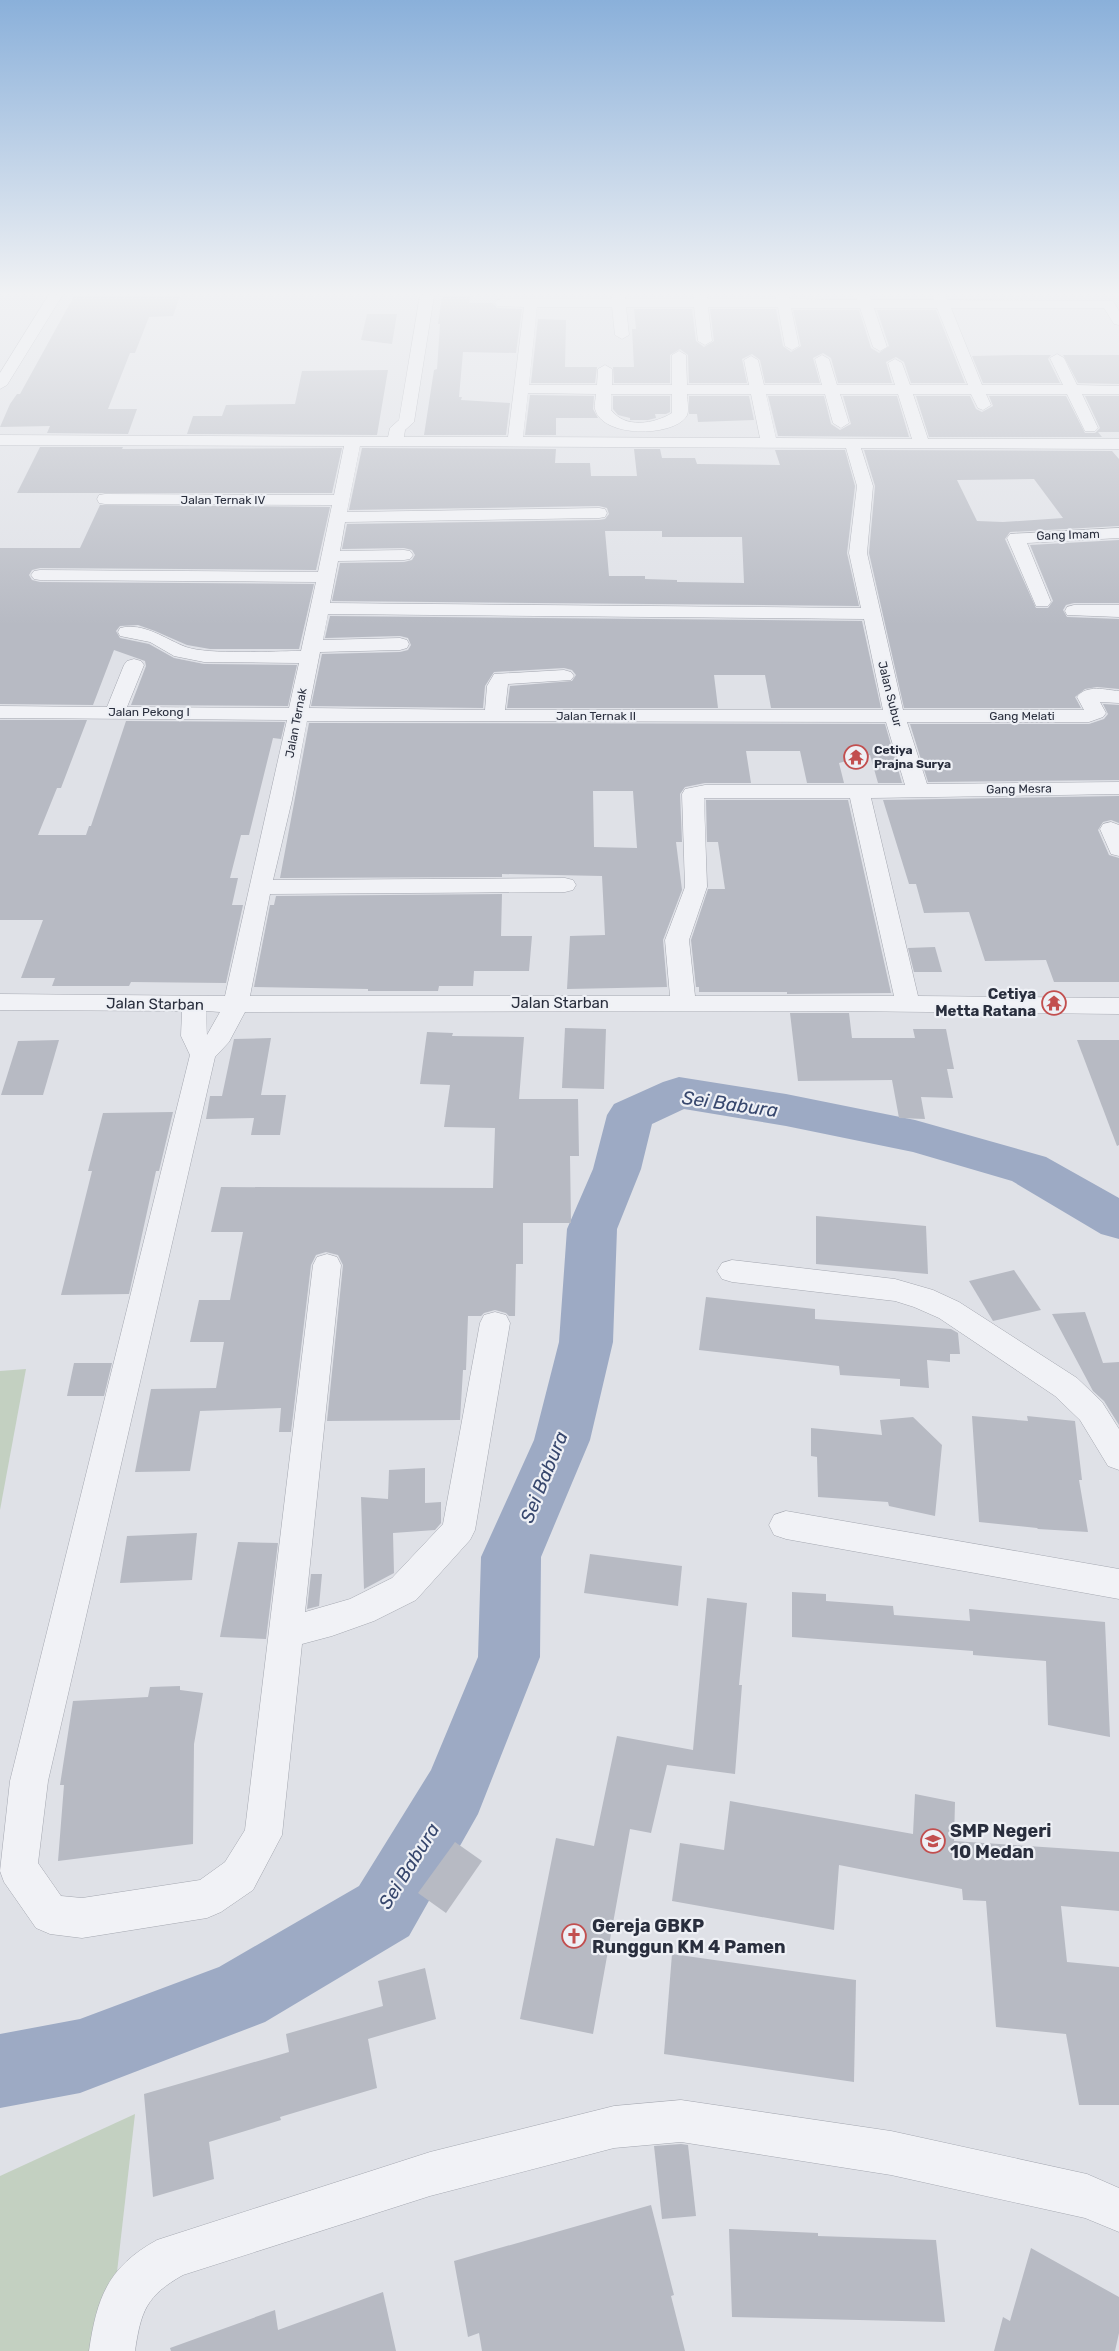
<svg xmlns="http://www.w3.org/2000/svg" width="1119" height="2351" viewBox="0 0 1119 2351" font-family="Rubik,sans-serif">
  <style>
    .green { fill: #c3d0c1 }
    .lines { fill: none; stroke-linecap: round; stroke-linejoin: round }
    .river { fill: #9daac4; fill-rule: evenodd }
    .building { fill: #b7bac3; fill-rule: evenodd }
    .street-casing { stroke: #a5a8b1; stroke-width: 1 }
    .street { fill: #f1f2f6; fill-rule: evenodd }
    .labels { text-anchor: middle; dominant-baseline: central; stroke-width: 4.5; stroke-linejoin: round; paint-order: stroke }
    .far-street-label { font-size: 12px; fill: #292e3d; stroke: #eef0f5 }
    .far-poi-label { font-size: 12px; font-weight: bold; fill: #292e3d; stroke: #eef0f5; text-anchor: start }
    .poi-label { font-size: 15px; font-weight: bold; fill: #292e3d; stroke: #eef0f5; text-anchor: end }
    .street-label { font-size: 15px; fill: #292e3d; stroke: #eef0f5 }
    .near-poi-label { font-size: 18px; font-weight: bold; fill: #292e3d; stroke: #eef0f5; text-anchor: start }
    .near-water-label { font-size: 19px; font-style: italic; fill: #37476d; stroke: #eef0f5 }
  </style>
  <rect width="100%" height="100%" fill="#dfe1e7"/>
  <g class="green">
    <path d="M26 1369 0 1510V1371Z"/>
    <path d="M135 2114 108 2351H0V2176Z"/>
  </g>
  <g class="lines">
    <path class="river" d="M679 1077 786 1094 915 1120 1046 1157 1119 1198V1239L1101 1234 1012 1181 913 1152 786 1126 684 1109 652 1124 641 1169 617 1229 613 1342 590 1440 541 1557 540 1657 478 1814 409 1936 265 2022 80 2093 0 2108V2034L80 2019 219 1967 359 1886 431 1770 478 1657 481 1557 534 1440 559 1342 567 1229 593 1169 607 1115 614 1104 663 1082Z"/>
  </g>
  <g class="building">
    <path d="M74 296H180L173 316 149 317 135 353H130L108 409H137L128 434 47 433 50 426 0 427 10 404 17 394H20Z"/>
    <path d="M442 296H470L469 303H493L497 308 522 309 516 353 463 352 459 397H462L461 400 510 403 506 435H424L434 370 437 369 440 324H438Z"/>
    <path d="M634 309H692L696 341 704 347 714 341 710 309H776L783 346 791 352 801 346 793 310H859L871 348 879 353 889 346 877 310H936L965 383H911L904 362 896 357 886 362 892 383H838L831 358 823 353 813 358 820 383H765L760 360 752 354 742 359 747 383H689L688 355 680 349 670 355V383H614L613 367H634L632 329H636Z"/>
    <path d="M367 314H397L392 344 361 340Z"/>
    <path d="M538 319 566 320 565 367H597L595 383H531Z"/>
    <path d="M1017 355H1051L1048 359 1060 383H983L972 356Z"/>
    <path d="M1063 355H1119V384L1078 383Z"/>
    <path d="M388 370 377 435 187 434 193 416H222L226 405 295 404 302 371Z"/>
    <path d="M530 395 594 396 593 409 598 418H556V435H525Z"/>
    <path d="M613 396H670V412L666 414H655L656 418 648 420H630V418L618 415 613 409Z"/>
    <path d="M689 396H749L754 420 698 422 697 414H689Z"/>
    <path d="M768 396H824L831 424 840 430 851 424 843 396H897L909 437 778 436Z"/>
    <path d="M916 396H970L976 409 982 412 993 406 989 396H1066L1085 433H1095L1100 428 1085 396H1119V432H1098L1102 437H929Z"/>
    <path d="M40 447H123L122 449 342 448 332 493H17Z"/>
    <path d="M362 448 556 449 555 463H590L591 476H637L634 449H660L662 458H695L697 464 780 465 775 450H845L855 486 847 553 859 606 332 601 340 563 404 562 412 560 415 555 412 550 404 548 342 549 347 524 599 520 605 519 609 514 607 508 599 506 349 510ZM605 531H662V537H742L744 583 677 582V580L645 579V576H609Z"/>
    <path d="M864 450 1112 451 1119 459V526L1010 532 1005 539 1036 608H1048L1053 601 1030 545 1119 540V603H1074L1066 605 1063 610 1067 617 1119 619V689L1097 687 1085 689 1075 697 1081 708H904L869 553 875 486ZM1034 479 1063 518 1003 522 977 521 957 480Z"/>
    <path d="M100 505 330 507 316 570 40 568 32 570 29 575 32 580 40 582 314 584 299 649H210L187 645 155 631 138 625 120 626 116 631 120 638 149 644 174 658 204 664 297 665 288 706 131 705 146 666 145 661 114 650 93 705 0 704V548H80Z"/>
    <path d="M330 616 862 621 881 708H771L765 675H714L718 708H507L510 686 572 681 576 675 572 670 564 668 494 672 485 686 483 708 311 706 322 654 400 652 408 650 411 645 408 638 400 636 325 638Z"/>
    <path d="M1103 704 1119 705V780L928 782 910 724H1089L1104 719 1108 714Z"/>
    <path d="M0 720H87L61 788H57L38 835H86L89 826H91L126 721 285 722 281 739 273 738 249 835H241L230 878H238L232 905H243L226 983 131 982 129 986H52L55 978H21L43 920H0Z"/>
    <path d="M309 723 885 724 902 783H878L870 755 839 763 844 783H807L800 751H746L751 783H705L685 787 680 794 682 842H676L682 890 663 940 667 987 567 989 570 936 605 935 602 876 502 874V877L280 878ZM593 791H633L637 848 594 847Z"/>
    <path d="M1119 796V823L1111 820 1103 822 1098 830 1109 855 1119 858V982H1054L1046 960 985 961 969 912 924 913 916 884H909L883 800Z"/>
    <path d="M706 800H848L891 993 787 994V992H699V987H696L691 940 708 889H725L718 842H707Z"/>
    <path d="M502 894 501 936H532L529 971H474L473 986H439L438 991H368V989L254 987 270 905H274L276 896Z"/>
    <path d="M935 947 942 972H914L908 948Z"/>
    <path d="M790 1013H849L852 1038H915L913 1029H946L954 1069H947L953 1098 921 1097 925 1119 899 1118 892 1080 798 1081Z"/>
    <path d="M565 1028 606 1029 604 1089 562 1088Z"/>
    <path d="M427 1032 453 1033 452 1036 524 1037 519 1099H578L579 1156H570L571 1223H523V1264H516L515 1316H509L506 1313 495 1310 484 1313 481 1316H468L466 1370H463L460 1420 327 1421 343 1265 338 1255 326 1252 316 1255 311 1265 291 1432H279L281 1408 200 1411 190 1471 135 1472 151 1389 216 1388 224 1342H190L199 1300H230L243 1232H211L221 1187 493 1188 495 1128 444 1127 450 1085 420 1084Z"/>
    <path d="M271 1038 261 1095H286L280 1135H251L254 1118 206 1119 210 1096H222L234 1039Z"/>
    <path d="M59 1040 43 1095H1L18 1041Z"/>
    <path d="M1077 1040H1119V1145L1117 1146Z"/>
    <path d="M173 1112 159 1171H156L129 1294 61 1295 92 1171H88L103 1113Z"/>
    <path d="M816 1216 926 1226 928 1274 816 1264Z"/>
    <path d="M1014 1270 1041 1310 993 1321 969 1281Z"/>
    <path d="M706 1297 815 1309V1319L951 1329 958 1333 960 1354H950V1362L927 1360 929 1388 900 1386V1379L840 1375 839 1366 699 1350Z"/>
    <path d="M1085 1312 1103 1363 1119 1362V1425L1104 1401 1093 1391 1052 1314Z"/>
    <path d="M74 1363H112L104 1396H67Z"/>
    <path d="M972 1416 1028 1421 1027 1416 1075 1421 1082 1480H1079L1088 1532 1038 1529 1037 1528 979 1522Z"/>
    <path d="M913 1417 942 1445 935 1516 889 1506 888 1502 818 1497 817 1457 811 1456V1428L882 1435 880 1420Z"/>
    <path d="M425 1468V1503L441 1502V1523L435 1530 393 1533 394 1573 364 1589 361 1497 388 1499 389 1470Z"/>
    <path d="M197 1533 192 1580 120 1583 127 1536Z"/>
    <path d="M238 1542 278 1543 266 1639 220 1637Z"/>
    <path d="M590 1554 682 1566 678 1606 584 1593Z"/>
    <path d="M311 1574H322L319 1606 307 1609Z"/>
    <path d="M792 1592 826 1594V1601L893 1606 894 1615 970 1621 969 1609 1105 1622 1110 1737 1048 1725 1046 1661 973 1655V1651L792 1637Z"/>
    <path d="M707 1598 747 1603 739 1685H742L735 1774 667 1765 651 1833 630 1829 593 2034 520 2019 556 1838 594 1846 617 1736 693 1750Z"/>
    <path d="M180 1686V1690L203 1693 194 1744 193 1844 58 1861 64 1785H60L73 1701 148 1697 150 1687Z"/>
    <path d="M915 1794 955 1802 954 1841 1119 1852V1911L1061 1906 1067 1962 1119 1967V2105H1079L1066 2034 996 2027 986 1901 963 1900 962 1889 839 1865 834 1930 672 1901 680 1843 724 1850 730 1801 913 1834Z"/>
    <path d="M455 1842 482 1861 446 1913 418 1893Z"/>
    <path d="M672 1954 856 1980 854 2082 664 2054Z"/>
    <path d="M425 1968 436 2019 368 2039 377 2088 280 2117 281 2120 209 2142 214 2179 153 2197 144 2094 289 2052 286 2034 383 2006 378 1981Z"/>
    <path d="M681 2144 688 2145 696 2216 662 2219 654 2146Z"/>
    <path d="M651 2205 674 2295 671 2296 685 2351H482L479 2333 468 2337 454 2261Z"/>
    <path d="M729 2229 818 2233V2236L936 2240 945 2322 732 2317Z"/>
    <path d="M1031 2248 1119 2297V2333L1115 2351H994L1003 2317 1010 2321Z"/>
    <path d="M383 2292 396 2351H171L170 2348 275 2310 278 2330Z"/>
  </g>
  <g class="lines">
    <g class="street-casing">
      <g id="street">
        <path d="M48 296H62L7 385 0 389V373Z"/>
        <path d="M420 296H434L414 422 405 430 404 437H508L524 307 497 306 495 303 497 300 502 299H612L611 296H625V299H694L693 296H707V299H776L775 296H789V299L857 300 856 296H870L871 300H934L932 296H946L947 300 1113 301 1119 311V325L1114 324 1104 308H951L982 385H1063L1050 358 1057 354 1064 358 1077 385 1119 386V394H1082L1098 428 1095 431H1085L1067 394H986L991 405 983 410 978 408 971 394H913L928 439H1119V449L861 448 873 486 867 553 903 710H1084L1077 697C1086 684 1106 690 1119 691V703L1100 702 1106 713 1103 717 1089 722H907L927 784 1119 782V794L871 798 918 996 1119 998V1014L839 1011 245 1012 229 1042 215 1057 48 1781 38 1863 61 1896 82 1898 200 1880 225 1862 245 1830 313 1265 317 1257 327 1254 337 1257 341 1265 305 1612 350 1599 392 1578 443 1524 480 1323 484 1315 495 1312 506 1315 510 1323 475 1530 470 1540 416 1600 374 1621 332 1636 302 1644 282 1835 253 1890 221 1912 207 1918 82 1938 50 1934 36 1928 4 1882 0 1871 10 1781 190 1055 181 1036 182 1011 0 1010V994L225 996 287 720 0 718V706L107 707 124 665 127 661 134 659 141 661 144 665 127 707 289 708 299 663 204 662 174 656 150 642 120 636 118 632 120 628C144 622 165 639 186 647 208 655 275 651 301 651L316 582 40 580 34 579 31 575 34 571 40 570 318 572 332 505 105 504 99 503 97 499 99 495 105 494 334 495 344 446 0 445V435L388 437 390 428 399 420ZM537 307H612L615 335 622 339 629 335 626 307H694L698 341 705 345 712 341 708 307H778L785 346 792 350 799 346 791 308H860L873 347 880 351 887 347 874 308H937L968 385H910L902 363 895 359 888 363 895 385H837L829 359 822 355 815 359 822 385H764L758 360 751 356 744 360 749 385H687L686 355 679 351 672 355V385H612V369L605 365 598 369 597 385H529ZM528 393 596 394C596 398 594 405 595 409 602 438 672 437 686 417 690 412 687 400 687 394H751L760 438 523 437ZM611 394H672V413C654 424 625 429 611 410ZM766 394H825L833 423 841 428 849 423 840 394H898L912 439 776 438ZM360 446 846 448 857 486 849 553 861 608 330 603 338 561 404 560 410 559 413 555 410 551 404 550 340 551 345 522 599 518 605 517 607 513 605 509 599 508 347 512ZM328 614 864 619 883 710H505L508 684 571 680 574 676 571 672 564 670 494 674 487 686 485 710 309 708 320 652 400 650 407 648 409 644 407 640 400 638 323 640ZM307 721 886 722 905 785H705L685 789 682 794 685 887 665 940 670 996H250L270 894 565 892 573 890 576 885 573 880 565 878 273 880 292 800ZM704 798H850L894 996H695L689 940 707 887ZM206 1011 220 1012 207 1035Z"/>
        <path d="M1119 528V538L1027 543 1051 602 1048 606H1036L1007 538 1010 534Z"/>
        <path d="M1074 605H1119V617L1067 615 1065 611 1067 607Z"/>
        <path d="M1111 822 1119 825V856L1111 854 1100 829 1103 824Z"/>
        <path d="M732 1260 895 1279 933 1290 959 1302 1077 1378 1102 1402 1119 1429V1470L1108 1466 1080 1420 1055 1396 939 1318 914 1307 895 1301 732 1282 722 1279 717 1271 722 1263Z"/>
        <path d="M786 1511 1119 1569V1599L786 1539 774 1535 769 1525 774 1515Z"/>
        <path d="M681 2100 891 2131 1087 2174 1119 2188V2232L1085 2218 891 2175 681 2142 614 2148 430 2196 183 2275C146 2296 141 2311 135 2351H89C97 2297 108 2267 157 2240L430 2152 614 2106Z"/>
      </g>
    </g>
    <use href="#street" class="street"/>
  </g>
  <linearGradient id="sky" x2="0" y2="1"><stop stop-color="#8ab0da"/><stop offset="0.47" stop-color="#f1f2f4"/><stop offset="1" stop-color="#f1f2f4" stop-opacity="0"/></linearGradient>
  <rect width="1119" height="625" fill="url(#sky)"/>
  <defs>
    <g id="temple-ring" transform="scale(1.25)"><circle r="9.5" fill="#eef0f5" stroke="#c24f4f" stroke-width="1.5"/><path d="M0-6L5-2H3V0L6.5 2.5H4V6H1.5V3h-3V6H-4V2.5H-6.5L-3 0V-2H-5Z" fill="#c24f4f"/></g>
    <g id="school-ring" transform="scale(1.25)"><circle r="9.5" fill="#eef0f5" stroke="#c24f4f" stroke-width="1.5"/><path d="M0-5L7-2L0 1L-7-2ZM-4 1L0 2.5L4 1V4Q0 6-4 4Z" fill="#c24f4f"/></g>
    <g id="church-ring" transform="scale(1.25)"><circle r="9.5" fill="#eef0f5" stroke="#c24f4f" stroke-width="1.5"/><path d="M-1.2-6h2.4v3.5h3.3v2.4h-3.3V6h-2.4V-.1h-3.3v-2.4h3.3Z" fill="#c24f4f"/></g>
  </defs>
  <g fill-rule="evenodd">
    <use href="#temple-ring" x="856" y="757"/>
    <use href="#temple-ring" x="1054" y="1003"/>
    <use href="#school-ring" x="933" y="1841"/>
    <use href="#church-ring" x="574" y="1936"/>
  </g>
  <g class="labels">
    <g class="far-street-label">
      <text x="223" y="500">Jalan Ternak IV</text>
      <text transform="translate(1068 535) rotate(-2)">Gang Imam</text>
      <text transform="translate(890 694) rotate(76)">Jalan Subur</text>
      <text x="149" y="712">Jalan Pekong I</text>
      <text x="596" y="716">Jalan Ternak II</text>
      <text x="1022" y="716">Gang Melati</text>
      <text transform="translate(296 723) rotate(-79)">Jalan Ternak</text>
      <text transform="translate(1019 789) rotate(-1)">Gang Mesra</text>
    </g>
    <g class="far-poi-label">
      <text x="874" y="750">Cetiya<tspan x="874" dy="14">Prajna Surya</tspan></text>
    </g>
    <g class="poi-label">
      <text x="1036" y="994">Cetiya<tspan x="1036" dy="17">Metta Ratana</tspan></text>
    </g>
    <g class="street-label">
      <text x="560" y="1003">Jalan Starban</text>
      <text transform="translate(155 1004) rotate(1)">Jalan Starban</text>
    </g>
    <g class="near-poi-label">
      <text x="950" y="1831">SMP Negeri<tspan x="950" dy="21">10 Medan</tspan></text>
      <text x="592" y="1926">Gereja GBKP<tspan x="592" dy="21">Runggun KM 4 Pamen</tspan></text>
    </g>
    <g class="near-water-label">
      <text transform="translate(730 1104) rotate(8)">Sei Babura</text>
      <text transform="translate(544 1477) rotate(-68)">Sei Babura</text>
      <text transform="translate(409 1866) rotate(-58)">Sei Babura</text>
    </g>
  </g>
</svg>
